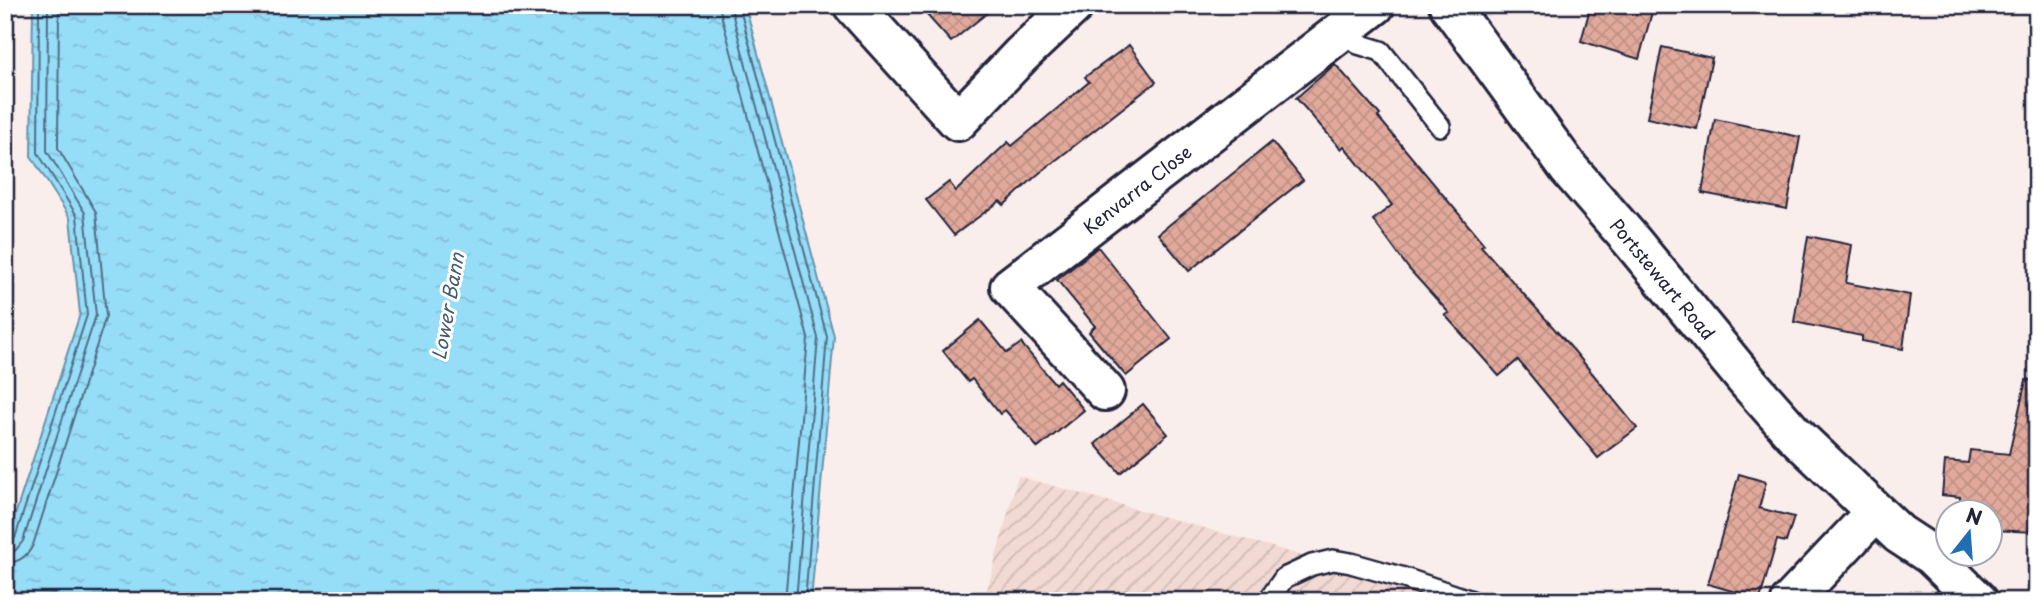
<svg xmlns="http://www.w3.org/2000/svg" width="2042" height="606" viewBox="0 0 2042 606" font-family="'Playpen Sans',sans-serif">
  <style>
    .industrial { fill: url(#industrial-furrows) }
    .water { fill: url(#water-ripples); stroke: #6892ac; stroke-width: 2 }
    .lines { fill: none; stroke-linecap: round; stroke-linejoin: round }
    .shore { stroke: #506d87; stroke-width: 2 }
    .building { fill: url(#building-cross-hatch); stroke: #22223b; stroke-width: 2 }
    .lane-casing { stroke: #22223b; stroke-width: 24 }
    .street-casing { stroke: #22223b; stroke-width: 44 }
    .primary-casing { stroke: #22223b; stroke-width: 44 }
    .lane { stroke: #fff; stroke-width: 19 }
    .street { stroke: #fff; stroke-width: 38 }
    .primary { stroke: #fff; stroke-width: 38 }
    .labels { text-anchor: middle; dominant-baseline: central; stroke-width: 6; stroke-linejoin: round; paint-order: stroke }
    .street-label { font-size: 18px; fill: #22223b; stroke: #fff }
    .water-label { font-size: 19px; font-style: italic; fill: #455a74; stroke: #fff }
  </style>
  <defs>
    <pattern id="industrial-furrows" width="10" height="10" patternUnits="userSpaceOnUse" patternTransform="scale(1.75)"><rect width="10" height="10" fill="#f2d9d3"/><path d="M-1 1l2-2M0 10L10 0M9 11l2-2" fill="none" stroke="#cfbab6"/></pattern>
    <pattern id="water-ripples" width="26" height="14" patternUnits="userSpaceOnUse" patternTransform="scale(1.75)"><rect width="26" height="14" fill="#96ddf8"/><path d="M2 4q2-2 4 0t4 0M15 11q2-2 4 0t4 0" fill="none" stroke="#81bdd6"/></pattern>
    <pattern id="building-cross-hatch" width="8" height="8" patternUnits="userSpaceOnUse" patternTransform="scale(1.75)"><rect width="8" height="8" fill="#e1a99b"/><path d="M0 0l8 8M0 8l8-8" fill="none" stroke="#c19186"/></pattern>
  </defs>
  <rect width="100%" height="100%" fill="#f9eeeb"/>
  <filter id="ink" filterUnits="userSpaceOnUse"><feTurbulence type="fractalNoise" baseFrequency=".0143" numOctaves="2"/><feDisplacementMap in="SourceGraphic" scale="14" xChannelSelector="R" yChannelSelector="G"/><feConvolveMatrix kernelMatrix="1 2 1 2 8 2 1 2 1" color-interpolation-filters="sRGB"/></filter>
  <g filter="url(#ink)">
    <path class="industrial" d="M1018 476 1283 550 1448 601H984Z"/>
    <path class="water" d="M33 5H745L834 336 811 601H5V546L80 314 70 218 31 156Z"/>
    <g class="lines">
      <g class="shore">
        <path d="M720 5 721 14 808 338 785 601"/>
        <path d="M730 5 818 338 796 601"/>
        <path d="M739 5 827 337 805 601"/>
        <path d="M5 544 11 543 15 538 87 315 77 216 38 153 39 5"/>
        <path d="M5 553 16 550 23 541 96 315 85 213 47 151 48 5"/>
        <path d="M5 563C18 563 27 557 33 545L106 316 96 212 58 148 59 5"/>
      </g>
    </g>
    <g class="building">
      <path d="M918 5H997L951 42Z"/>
      <path d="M1591 5H1654L1639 59 1581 41Z"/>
      <path d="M1129 45 1156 82 1037 175 1004 205 1000 201 954 235 926 200 949 182 956 191 1008 142 1012 146 1089 82 1085 77Z"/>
      <path d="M1662 47 1712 58 1697 129 1647 118Z"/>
      <path d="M1335 64 1380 115 1378 117 1484 244 1481 246 1575 352 1637 428 1598 458 1518 360 1499 376 1445 315 1449 313 1409 269 1373 220 1392 205 1344 146 1341 149 1296 98Z"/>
      <path d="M1715 119 1800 137 1787 209 1702 193Z"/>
      <path d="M1272 142 1303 180 1189 271 1158 234Z"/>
      <path d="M1808 236 1852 245 1846 283 1910 295 1903 349 1862 341V336L1794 322Z"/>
      <path d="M1098 247 1171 339 1126 376 1089 332 1095 326 1057 280Z"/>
      <path d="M980 320 1007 353 1021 343 1055 384 1059 380 1084 410 1038 448 1005 410 1000 414 972 379 968 382 943 351Z"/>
      <path d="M2026 380 2037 381V532L1990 530V512H1960V497L1942 495 1945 461 1968 463 1970 450 2009 454Z"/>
      <path d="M1143 404 1168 434 1120 473 1095 444Z"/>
      <path d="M1739 474 1766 482 1759 508 1794 517 1786 542 1777 540 1760 599 1708 584Z"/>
    </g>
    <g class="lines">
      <g class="lane-casing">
        <g id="lane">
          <path d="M1345 29 1358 44 1381 51 1440 126"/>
          <path d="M1268 601 1284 578 1312 565 1333 560 1351 563 1404 578 1472 601"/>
        </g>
      </g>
      <g class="street-casing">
        <g id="street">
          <path d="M853 5 958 121 1021 55 1074 5"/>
          <path d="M1105 391 1010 287 1375 5"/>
          <path d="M1791 601 1875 512"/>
        </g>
      </g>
      <g class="primary-casing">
        <path id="primary" d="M1449 5 1569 169 1630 239 1747 381 1793 433 1899 534 1931 555 1978 601"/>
      </g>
      <use href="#lane" class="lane"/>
      <use href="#street" class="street"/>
      <use href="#primary" class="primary"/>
    </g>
  </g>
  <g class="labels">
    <g class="street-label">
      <text transform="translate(1137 189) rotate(-38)">Kenvarra Close</text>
      <text transform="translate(1663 279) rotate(50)">Portstewart Road</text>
    </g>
    <g class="water-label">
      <text transform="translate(447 306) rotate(-80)">Lower Bann</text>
    </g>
  </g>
  <rect width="2042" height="606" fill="none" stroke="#fff" stroke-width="28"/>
  <rect x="14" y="14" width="2014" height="578" fill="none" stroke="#22223b" stroke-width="2.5" filter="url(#ink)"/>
  <g transform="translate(1969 533) rotate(17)"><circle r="33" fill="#ffffff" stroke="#a7a7b1" stroke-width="2"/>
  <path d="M0-5L12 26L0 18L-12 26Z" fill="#1f6fb2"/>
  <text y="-10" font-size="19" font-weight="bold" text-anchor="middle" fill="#22223b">N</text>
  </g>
</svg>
